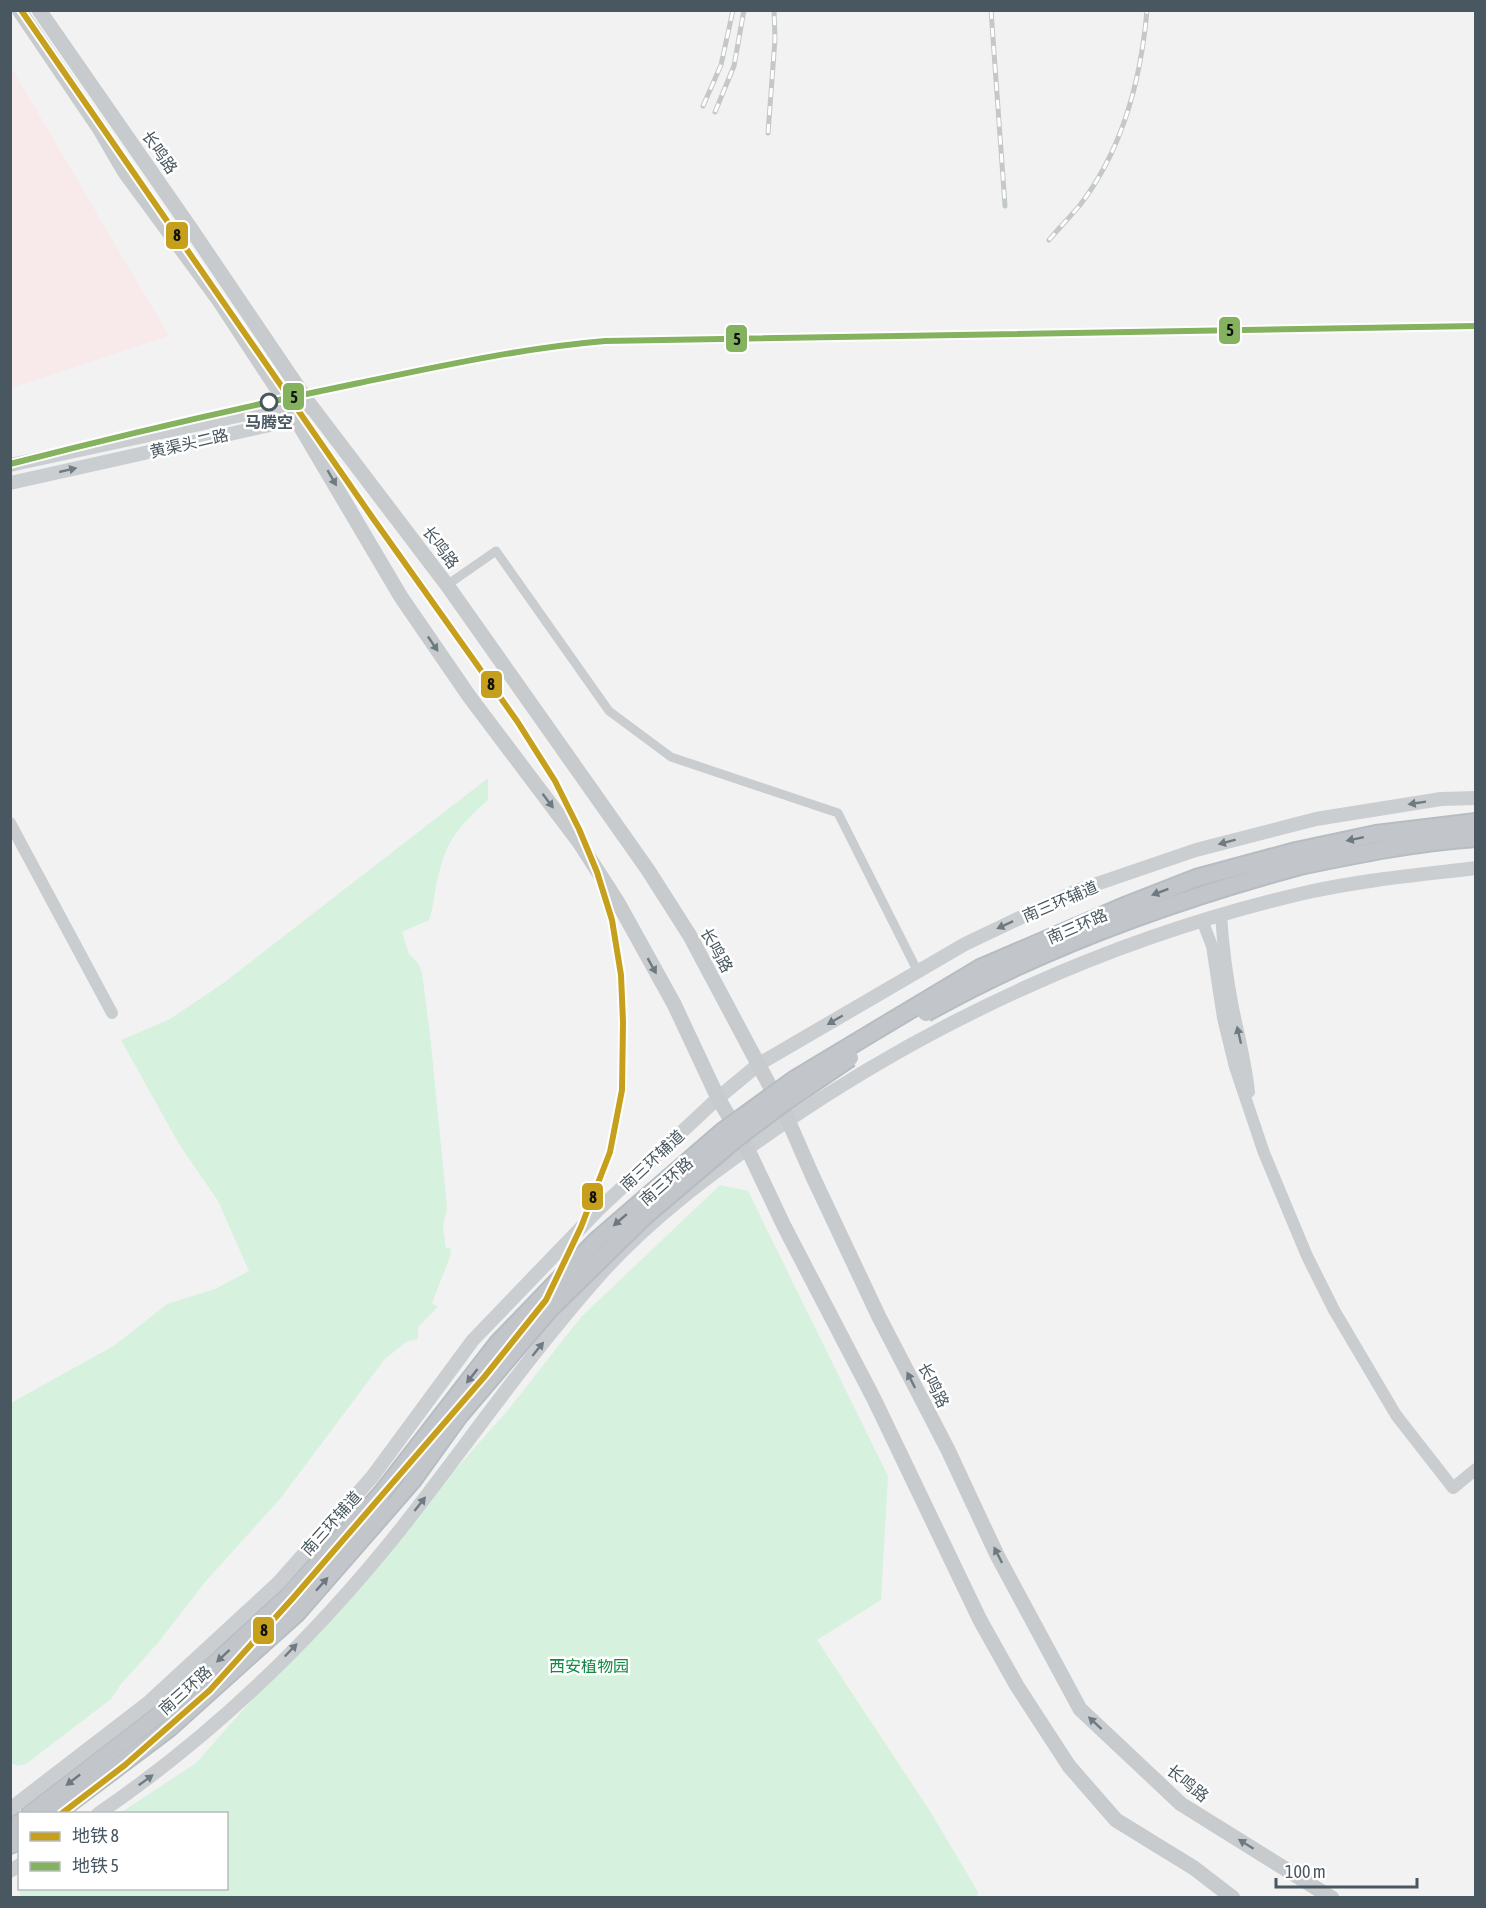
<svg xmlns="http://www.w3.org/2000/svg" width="1486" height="1908" viewBox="0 0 1486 1908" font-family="'Asap Condensed','Noto Sans SC',sans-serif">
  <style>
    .medical { fill: #f8eaea }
    .green { fill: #d6f2de }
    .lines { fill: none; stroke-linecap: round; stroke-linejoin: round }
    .trunk-casing { stroke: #b6bdc2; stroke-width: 20 }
    .minor { stroke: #c9cdcf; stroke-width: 9 }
    .tertiary { stroke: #c9cdcf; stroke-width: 12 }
    .secondary { stroke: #cbced1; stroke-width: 14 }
    .primary { stroke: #c7cbce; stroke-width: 15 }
    .trunk { stroke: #c2c6ca; stroke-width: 16 }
    .rail-casing { stroke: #c5c8c9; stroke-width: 5 }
    .rail { stroke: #fff; stroke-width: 3; stroke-dasharray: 9; stroke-linecap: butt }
    .trunk-bridge-casing { stroke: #b6bdc2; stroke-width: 20; stroke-linecap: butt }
    .trunk-bridge { stroke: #c2c6ca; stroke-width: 16 }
    .metro-1-casing { stroke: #fff; stroke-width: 10 }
    .metro-2-casing { stroke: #fff; stroke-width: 10 }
    .metro-1 { stroke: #c69f1c; stroke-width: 6 }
    .metro-2 { stroke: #85b25f; stroke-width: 6 }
    .oneway { fill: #6f7b82 }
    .oneway2 { fill: #6e7a81 }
    .oneway3 { fill: #6d7880 }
    .oneway4 { fill: #6f7a81 }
    .stop-dot { fill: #fff; stroke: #485760; stroke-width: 3 }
    .labels { text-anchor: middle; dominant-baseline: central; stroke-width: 5; stroke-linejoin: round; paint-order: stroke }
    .street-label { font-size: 16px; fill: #485760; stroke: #fff }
    .stop-label { font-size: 16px; font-weight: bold; fill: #485760; stroke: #fff }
    .park-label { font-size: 16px; fill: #128841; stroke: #fff }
    .line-badge { stroke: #fff; stroke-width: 2 }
    .pale-badge-label { font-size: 16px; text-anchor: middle; font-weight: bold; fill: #111 }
  </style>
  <rect width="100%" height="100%" fill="#f3f2f2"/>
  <path class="medical" d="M11 67 169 336 11 388H10Z"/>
  <g class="green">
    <path d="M488 778V800C460 825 446 840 438 878 434 892 434 907 429 920L402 932 409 954 419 964 422 973 430 1034 446 1196 447 1210 443 1226 446 1248H451L450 1257 432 1303 438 1307 418 1327V1339L406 1342 384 1360 280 1499 206 1581 157 1644 121 1684 111 1699 26 1764 18 1766 11 1763V1403L115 1345 167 1304 215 1289 249 1271 218 1201 179 1144 121 1040 170 1019 222 984Z"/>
    <path d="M720 1185 748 1191 888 1476 881 1600 817 1640 930 1811 978 1892 977 1897 21 1898 17 1882 19 1880 20 1888H226V1814L120 1813 196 1763 508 1410 581 1317Z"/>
  </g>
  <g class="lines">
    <g class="trunk-casing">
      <g id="trunk">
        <path d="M1296 851 1376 834 1476 822"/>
        <path d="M1300 866C1358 854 1416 842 1476 838"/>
        <path d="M30 1814 161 1713 287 1597 381 1494"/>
        <path d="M55 1814 168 1729 297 1613 413 1480"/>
        <path d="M10 1828 20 1822"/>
        <path d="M10 1845 20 1840"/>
      </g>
    </g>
    <path class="minor" d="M447 585 496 551 609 711 671 757 838 813 918 972"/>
    <g class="tertiary">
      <path d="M10 823 112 1013"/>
      <path d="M1221 915C1223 946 1227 977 1233 1008 1239 1036 1246 1063 1249 1092"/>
      <path d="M1202 920 1212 946 1223 1018 1235 1067 1264 1153 1307 1256 1334 1310 1396 1415 1453 1488 1476 1469"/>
    </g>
    <g class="secondary">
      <path d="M10 465 297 403"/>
      <path d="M10 483 297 419 308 402"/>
      <path d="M10 1809 149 1702 279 1582 372 1477 473 1340 599 1209 718 1098 759 1064 965 944 1076 891 1196 850 1316 819 1441 799 1476 798"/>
      <path d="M98 1814C212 1736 314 1638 400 1530 466 1446 527 1357 598 1277 649 1219 713 1172 777 1128 936 1018 1115 937 1304 893 1361 880 1418 875 1476 868"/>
      <path d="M10 1871 20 1865"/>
    </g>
    <g class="primary">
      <path d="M19 10 99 128 124 171 218 299 287 404 401 597 469 696 579 842 617 901 674 1004 718 1098 747 1148 784 1226 874 1399 980 1620 1017 1686 1069 1766 1116 1820 1194 1868 1233 1898"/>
      <path d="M39 10 191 229 308 402 447 585 648 870 690 936 788 1120 812 1175 879 1317 948 1450 997 1555 1080 1709 1181 1804 1332 1898"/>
    </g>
    <use href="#trunk" class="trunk"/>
    <g class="rail-casing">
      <g id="rail">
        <path d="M991 10 1005 206"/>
        <path d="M703 106 721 65 733 10"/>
        <path d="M715 112 734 66 744 10"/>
        <path d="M768 133 775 39 774 10"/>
        <path d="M1049 240C1059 228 1070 217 1080 205 1123 149 1141 79 1147 10"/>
      </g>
    </g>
    <use href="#rail" class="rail"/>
    <g class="trunk-bridge-casing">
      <g id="trunk-bridge">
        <path d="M926 1013C1043 947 1171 901 1300 866"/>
        <path d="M413 1480 459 1416 549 1310 645 1216 737 1138 778 1107 850 1058"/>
        <path d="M381 1494 497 1344 597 1240 723 1131 795 1079 980 968 1127 905 1196 878 1296 851"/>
      </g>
    </g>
    <use href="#trunk-bridge" class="trunk-bridge"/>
    <g class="metro-1-casing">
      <path id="metro-1" d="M21 10 372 517 517 721 555 781 579 829 597 872 612 920 621 975 623 1022 622 1090 610 1152 581 1227 546 1300 485 1376 293 1598 210 1690 125 1765 61 1814"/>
    </g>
    <g class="metro-2-casing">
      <path id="metro-2" d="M10 464C126 434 242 407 359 383 441 366 522 348 605 341L1476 326"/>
    </g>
    <use href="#metro-1" class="metro-1"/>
    <use href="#metro-2" class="metro-2"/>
  </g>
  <defs><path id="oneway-solid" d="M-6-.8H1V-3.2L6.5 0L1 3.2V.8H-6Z" transform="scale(1.5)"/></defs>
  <g class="oneway">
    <use href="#oneway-solid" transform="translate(68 470) rotate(-13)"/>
    <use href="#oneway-solid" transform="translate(1417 803) rotate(171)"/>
    <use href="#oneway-solid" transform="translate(1227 842) rotate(165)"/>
    <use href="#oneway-solid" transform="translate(1005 925) rotate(155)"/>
    <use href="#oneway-solid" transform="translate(835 1020) rotate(150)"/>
    <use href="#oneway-solid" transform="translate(538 1349) rotate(-51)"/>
    <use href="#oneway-solid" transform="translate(420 1504) rotate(-52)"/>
    <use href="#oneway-solid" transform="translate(291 1650) rotate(-46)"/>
    <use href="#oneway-solid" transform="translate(146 1780) rotate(-36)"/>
  </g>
  <g class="oneway2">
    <use href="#oneway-solid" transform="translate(332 478) rotate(60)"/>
    <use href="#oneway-solid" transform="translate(433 644) rotate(56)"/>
    <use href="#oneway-solid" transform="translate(548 801) rotate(53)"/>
    <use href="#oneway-solid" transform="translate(652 966) rotate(61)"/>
    <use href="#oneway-solid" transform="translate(911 1380) rotate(-117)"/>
    <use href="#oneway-solid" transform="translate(998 1555) rotate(-117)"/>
    <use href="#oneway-solid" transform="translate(1095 1723) rotate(-137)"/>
    <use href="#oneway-solid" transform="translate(1246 1844) rotate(-148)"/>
  </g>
  <g class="oneway3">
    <use href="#oneway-solid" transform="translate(1355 839) rotate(168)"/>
    <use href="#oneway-solid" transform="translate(1160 892) rotate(159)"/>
    <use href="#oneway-solid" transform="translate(620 1220) rotate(139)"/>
    <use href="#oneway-solid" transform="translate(472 1376) rotate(128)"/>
    <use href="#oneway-solid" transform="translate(322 1584) rotate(-48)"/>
    <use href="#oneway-solid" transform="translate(223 1656) rotate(137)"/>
    <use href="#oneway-solid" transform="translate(73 1780) rotate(142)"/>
  </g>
  <use class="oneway4" href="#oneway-solid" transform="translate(1239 1035) rotate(-103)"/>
  <circle class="stop-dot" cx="269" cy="402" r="8"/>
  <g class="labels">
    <g class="street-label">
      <text transform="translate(160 152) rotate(55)">长鸣路</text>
      <text transform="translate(189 443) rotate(-13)">黄渠头二路</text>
      <text transform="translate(441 547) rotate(53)">长鸣路</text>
      <text transform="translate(1060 901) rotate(-23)">南三环辅道</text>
      <text transform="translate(1077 926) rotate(-23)">南三环路</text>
      <text transform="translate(717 950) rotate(61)">长鸣路</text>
      <text transform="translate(652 1160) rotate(-43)">南三环辅道</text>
      <text transform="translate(666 1181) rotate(-41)">南三环路</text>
      <text transform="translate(934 1385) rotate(63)">长鸣路</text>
      <text transform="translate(331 1523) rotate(-48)">南三环辅道</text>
      <text transform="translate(185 1690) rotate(-42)">南三环路</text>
      <text transform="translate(1188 1783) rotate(39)">长鸣路</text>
    </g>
    <g class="stop-label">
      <text x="269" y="422">马腾空</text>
    </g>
    <g class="park-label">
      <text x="589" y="1666">西安植物园</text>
    </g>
  </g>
  <g class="line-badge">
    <rect x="165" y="221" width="24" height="29" rx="6" fill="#c69f1c"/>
    <rect x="1218" y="316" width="23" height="29" rx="6" fill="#85b25f"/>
    <rect x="725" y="324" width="23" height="29" rx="6" fill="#85b25f"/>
    <rect x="282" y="382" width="23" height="29" rx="6" fill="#85b25f"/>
    <rect x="480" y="670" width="23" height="29" rx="6" fill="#c69f1c"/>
    <rect x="581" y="1182" width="23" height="29" rx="6" fill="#c69f1c"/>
    <rect x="252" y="1616" width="23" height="29" rx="6" fill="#c69f1c"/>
  </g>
  <g class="pale-badge-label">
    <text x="177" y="241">8</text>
    <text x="1230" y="336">5</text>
    <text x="737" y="345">5</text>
    <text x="294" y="403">5</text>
    <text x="491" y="690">8</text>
    <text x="593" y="1203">8</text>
    <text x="264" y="1636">8</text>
  </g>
  <rect width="1486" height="1908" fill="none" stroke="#485760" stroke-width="24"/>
  <rect x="18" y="1812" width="210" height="78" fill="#ffffff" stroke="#b6bcbf" stroke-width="1.5"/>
  <rect x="30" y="1832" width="30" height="9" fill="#c69f1c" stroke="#b6bcbf" stroke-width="1.5"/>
  <text x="72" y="1842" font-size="18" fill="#485760">地铁 8</text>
  <rect x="30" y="1862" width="30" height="9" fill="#85b25f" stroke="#b6bcbf" stroke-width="1.5"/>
  <text x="72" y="1872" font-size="18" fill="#485760">地铁 5</text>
  <path d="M1276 1878v9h141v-9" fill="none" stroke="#485760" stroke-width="3"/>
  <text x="1285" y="1878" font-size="18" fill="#485760" stroke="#ffffff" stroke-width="4.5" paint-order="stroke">100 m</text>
</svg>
